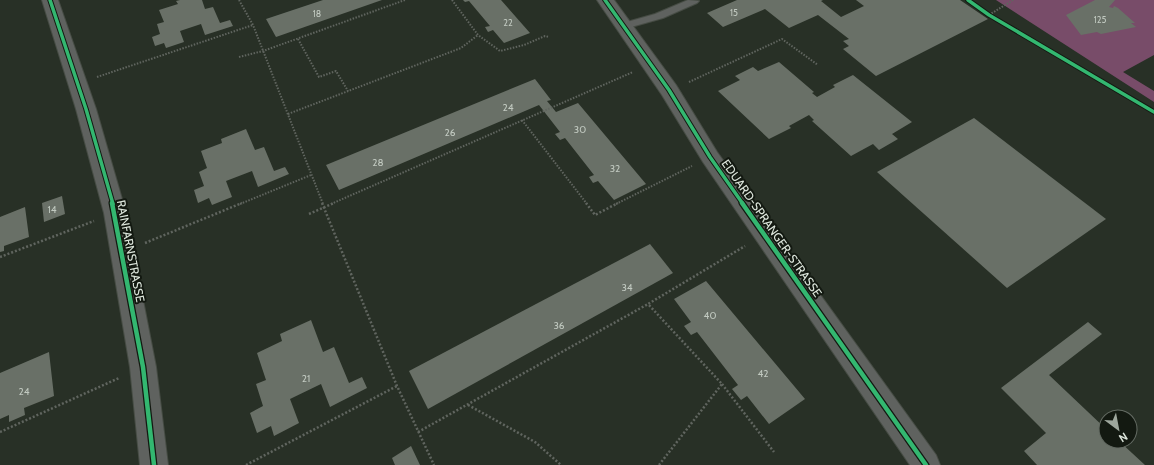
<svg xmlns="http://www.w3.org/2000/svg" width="1154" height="465" viewBox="0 0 1154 465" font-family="Cabin,sans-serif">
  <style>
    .forest { fill: #784c69 }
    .building { fill: #697067 }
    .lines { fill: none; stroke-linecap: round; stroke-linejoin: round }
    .lane-casing { stroke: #464c44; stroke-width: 2 }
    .street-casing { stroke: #464c44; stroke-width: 2 }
    .path-far1 { stroke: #60655f; stroke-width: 2; stroke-dasharray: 1.5 1.5; stroke-linecap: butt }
    .path { stroke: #60655f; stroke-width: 2.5; stroke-dasharray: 2 2; stroke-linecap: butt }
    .lane { fill: #5f625f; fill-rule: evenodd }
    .street { fill: #5f625f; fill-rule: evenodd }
    .cycleway-far1-casing { stroke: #131911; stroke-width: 5.5 }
    .cycleway-casing { stroke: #131911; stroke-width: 7 }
    .cycleway-far1 { stroke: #33b770; stroke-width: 3.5 }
    .cycleway { stroke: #33b770; stroke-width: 4.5 }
    .labels { text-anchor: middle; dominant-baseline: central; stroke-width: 4; stroke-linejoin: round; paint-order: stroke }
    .far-number-label { font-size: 9px; fill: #c1c9c0 }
    .number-label { font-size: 10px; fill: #c1c9c0 }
    .street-label { font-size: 12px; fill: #dee7dd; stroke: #131911 }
  </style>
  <rect width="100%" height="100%" fill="#283026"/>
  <path class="forest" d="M996 0H1154V55L1123 72 1154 91V102Z"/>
  <g class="building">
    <path d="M180 0H202L205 9 213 7 220 23 230 20 233 26 205 35 201 24 180 31 184 42 166 48 164 43 155 46 152 37 160 34 157 24 164 22 159 10 178 4 176 1Z"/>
    <path d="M323 0H382L276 37 266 19Z"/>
    <path d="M463 0H501L530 33 504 43 493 30 488 32 485 27 490 26 469 1 465 2Z"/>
    <path d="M737 0H823L821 1 841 17 864 6 856 0H960L988 19 876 76 843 49 849 46 843 41 849 39 818 15 789 28 765 9 723 27 707 13Z"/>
    <path d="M1095 0H1115L1109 7 1113 8 1114 6 1118 8 1135 23H1131L1136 27 1101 34 1097 32 1081 35 1066 15Z"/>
    <path d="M779 62 814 92 812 93 817 97 835 87 833 85 853 75 912 122 892 134 898 139 879 150 873 144 851 156 812 121 814 120 809 115 789 126 791 128 769 139 718 91 740 80 735 76 753 67 758 71Z"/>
    <path d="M535 79 551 100 547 101 556 112 578 103 646 184 614 200 598 181 593 183 589 177 594 175 565 138 560 140 555 134 560 132 539 105 339 190 326 165Z"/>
    <path d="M974 118 1106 219 1007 288 877 172Z"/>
    <path d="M246 129 255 150 264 147 274 171 285 167 289 174 258 187 252 171 226 181 232 197 212 205 209 198 198 203 194 190 204 186 199 172 207 168 201 151 222 143 221 139Z"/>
    <path d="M62 196 65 214 44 222 42 203Z"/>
    <path d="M25 207 29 237 4 246V251L0 252V217Z"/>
    <path d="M650 244 673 273 428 409 409 371Z"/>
    <path d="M706 281 805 399 769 424 747 396 741 400 732 389 738 385 697 332 691 335 684 326 691 322 674 299Z"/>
    <path d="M311 320 323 352 334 347 349 383 362 377 367 388 330 407 321 384 290 399 299 423 274 436 271 426 257 433 250 413 263 406 256 384 266 380 257 353 282 341 280 334Z"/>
    <path d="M1088 322 1102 334 1049 375 1106 429V441H1119L1145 465H1037L1024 451 1046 433 1001 388Z"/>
    <path d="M49 352 54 396 24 408 25 415 9 422V415L0 419V373Z"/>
    <path d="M411 446 420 465H395L392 458Z"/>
  </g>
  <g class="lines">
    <g class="lane-casing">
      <path id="lane" d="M688 0 699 1 697 3 663 18 624 29 619 26 620 24 655 14Z"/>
    </g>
    <g class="street-casing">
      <g id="street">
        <path d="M42 0H58L96 109 126 213 156 367 168 465H140L130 367 104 213 76 109Z"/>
        <path d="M597 0H614L676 85 717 152 936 455 940 465H910L703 162 662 95Z"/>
      </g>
    </g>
    <g class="path-far1">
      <path d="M239 0 253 25 323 204"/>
      <path d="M452 0 478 35 500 51 524 45 545 36 549 37"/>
      <path d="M968 0 989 15 1154 112"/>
      <path d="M989 15 1013 0"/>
      <path d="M298 39 319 77 336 71 348 91"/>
      <path d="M239 57 263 51 405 0"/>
      <path d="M97 77 253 25"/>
      <path d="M689 82 782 39 818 65"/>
      <path d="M288 114 461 48 478 35"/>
      <path d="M522 120 587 204"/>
      <path d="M240 204 311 175"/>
      <path d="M331 204 633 72"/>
      <path d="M616 204 692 166"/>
    </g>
    <g class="path">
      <path d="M322 203 397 386 434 465"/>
      <path d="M586 203 595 215 618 203"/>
      <path d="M309 214 334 203"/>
      <path d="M145 243 242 203"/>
      <path d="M0 257 94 221"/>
      <path d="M722 384 774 452"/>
      <path d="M468 405 535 442 561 465"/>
      <path d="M0 432 119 378"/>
      <path d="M418 432 648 304"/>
      <path d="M246 465 397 386"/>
      <path d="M659 465 722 384 648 304 745 246"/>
    </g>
    <use href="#lane" class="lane"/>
    <use href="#street" class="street"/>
    <g class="cycleway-far1-casing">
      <g id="cycleway-far1">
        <path d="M50 0 86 109 113 204"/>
        <path d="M605 0 669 90 710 157 743 204"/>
        <path d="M968 0 989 15 1154 112"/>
      </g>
    </g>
    <g class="cycleway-casing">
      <g id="cycleway">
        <path d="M112 203 143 367 154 465"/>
        <path d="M742 203 926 465"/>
      </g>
    </g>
    <use href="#cycleway-far1" class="cycleway-far1"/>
    <use href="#cycleway" class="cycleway"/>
  </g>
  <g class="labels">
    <g class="far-number-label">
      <text x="734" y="12">15</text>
      <text x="317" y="13">18</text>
      <text x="1100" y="19">125</text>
      <text x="508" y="22">22</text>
    </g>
    <g class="number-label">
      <text x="508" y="107">24</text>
      <text x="580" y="129">30</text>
      <text x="450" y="132">26</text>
      <text x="378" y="162">28</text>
      <text x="615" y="168">32</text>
      <text x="52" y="209">14</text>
      <text x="627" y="287">34</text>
      <text x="710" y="315">40</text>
      <text x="559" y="325">36</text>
      <text x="763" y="373">42</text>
      <text x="306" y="378">21</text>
      <text x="24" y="391">24</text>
    </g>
    <g class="street-label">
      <text transform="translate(772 228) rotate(55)">EDUARD-SPRANGER-STRASSE</text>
      <text transform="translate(131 251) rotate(79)">RAINFARNSTRASSE</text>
    </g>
  </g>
  <g transform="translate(1118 429) rotate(148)"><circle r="19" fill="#131911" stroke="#646b63"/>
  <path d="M0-3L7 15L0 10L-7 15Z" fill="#9ea79d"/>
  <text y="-6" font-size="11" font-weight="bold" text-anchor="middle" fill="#dee7dd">N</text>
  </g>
</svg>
